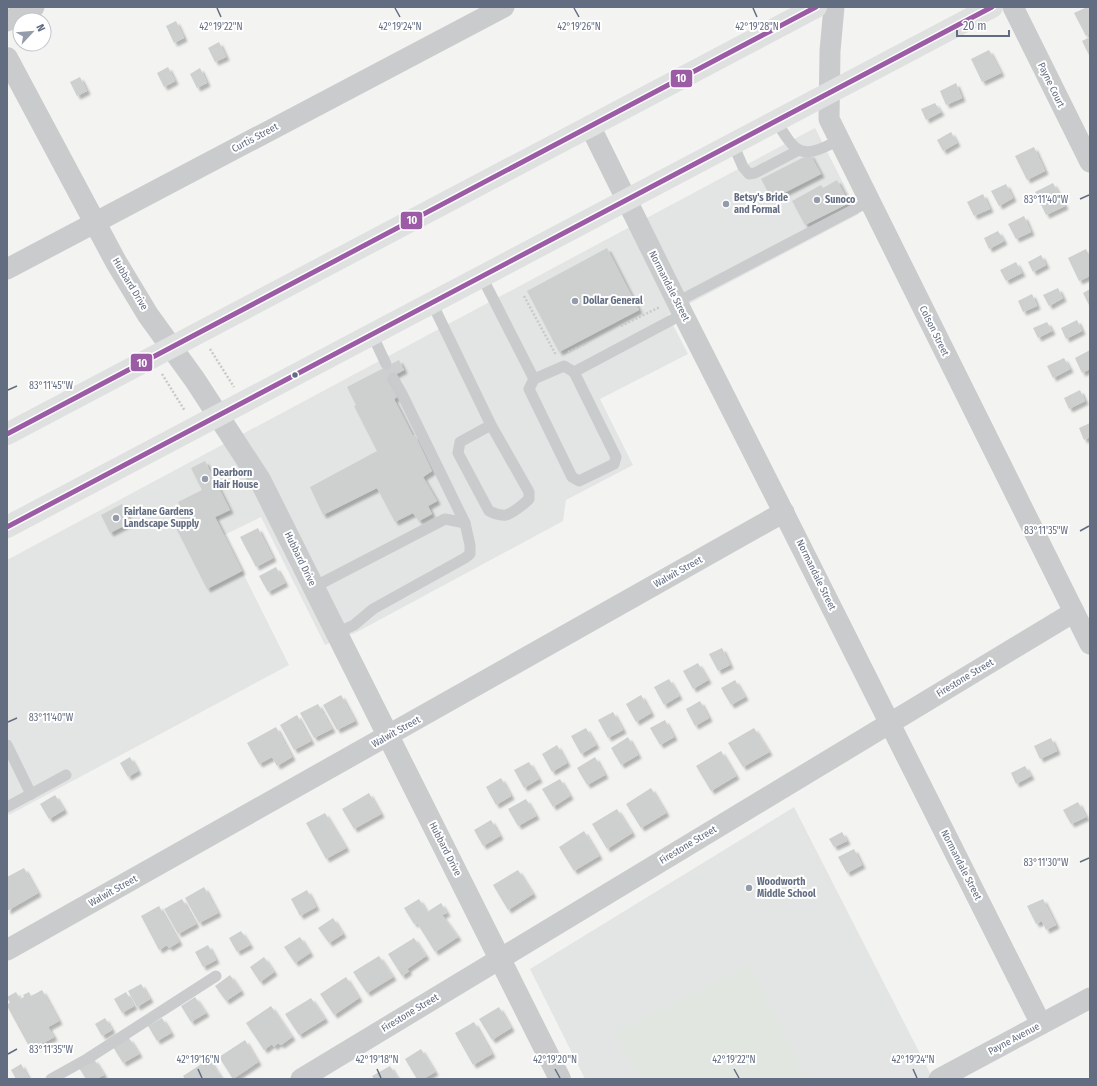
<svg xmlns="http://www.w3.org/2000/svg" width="1097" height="1086" viewBox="0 0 1097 1086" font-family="'Fira Sans Condensed',sans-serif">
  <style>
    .built { fill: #e3e4e4 }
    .green { fill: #e1e6e0 }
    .building { fill: #ced0d0; filter: url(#shadow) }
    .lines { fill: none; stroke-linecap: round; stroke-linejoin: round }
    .path { stroke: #c8c9c9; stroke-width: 2.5; stroke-dasharray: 2 2; stroke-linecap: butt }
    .service { stroke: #cacbcc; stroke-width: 11 }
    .minor { stroke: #cacbcc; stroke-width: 21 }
    .tertiary { stroke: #cacbcc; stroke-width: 22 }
    .secondary { stroke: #dfe0e0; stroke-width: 22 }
    .bus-1-casing { stroke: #fff; stroke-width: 8 }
    .bus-1 { stroke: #9b5ba5; stroke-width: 5 }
    .ticks { fill: none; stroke: #636d82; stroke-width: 1.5 }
    .poi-dot { fill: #959ca9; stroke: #fff; stroke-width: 1.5 }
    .bus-dot { fill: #636d82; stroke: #fff; stroke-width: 1.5 }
    .labels { text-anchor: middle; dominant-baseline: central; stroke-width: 4; stroke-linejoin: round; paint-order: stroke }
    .street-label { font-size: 10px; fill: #636d82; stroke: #fff }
    .poi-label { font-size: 10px; font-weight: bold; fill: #636d82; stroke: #fff; text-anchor: start }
    .ticks-label { font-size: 10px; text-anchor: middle; fill: #636d82; stroke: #fff; stroke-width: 4; stroke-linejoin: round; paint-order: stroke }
    .line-badge { stroke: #fff; stroke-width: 1.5 }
    .badge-label { font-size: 11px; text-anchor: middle; font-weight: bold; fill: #fff }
  </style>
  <defs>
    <filter id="shadow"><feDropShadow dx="3.5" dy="3.5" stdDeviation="1" flood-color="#0004"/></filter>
  </defs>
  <rect width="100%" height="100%" fill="#f3f4f1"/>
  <g class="built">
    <path d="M815 128 859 214 668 315 688 354 600 399 633 465 566 500 563 521 357 632 325 645 261 517 224 535 289 665 9 815 7 812V560Z"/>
    <path d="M794 807 933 1079H585L530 969Z"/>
  </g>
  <path class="green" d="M750 966 806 1079H638L615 1033Z"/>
  <g class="building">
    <path d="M1087 7H1090V34L1086 36 1074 13Z"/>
    <path d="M176 21 184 38 174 43 166 26Z"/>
    <path d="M1090 37V57L1082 41Z"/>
    <path d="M219 42 226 57 215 62 208 48Z"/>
    <path d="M989 50 1001 73 982 82 971 59Z"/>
    <path d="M168 67 175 81 164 87 157 73Z"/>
    <path d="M200 68 207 83 197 88 190 74Z"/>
    <path d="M80 77 87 91 77 96 70 82Z"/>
    <path d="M956 83 962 98 946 105 940 91Z"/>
    <path d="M935 103 941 112 926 120 921 109Z"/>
    <path d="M951 132 957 143 943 151 937 140Z"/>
    <path d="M1034 147 1045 171 1027 180 1015 156Z"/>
    <path d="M810 154 821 174 772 199 761 179Z"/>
    <path d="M837 180 849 203 805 225 792 201 821 185 823 188Z"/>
    <path d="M1053 183 1065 206 1046 215 1035 192Z"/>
    <path d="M1006 184 1013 198 999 206 991 191Z"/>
    <path d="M983 194 990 209 974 216 967 202Z"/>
    <path d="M1024 216 1031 232 1016 239 1008 224Z"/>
    <path d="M998 231 1004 241 989 249 984 238Z"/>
    <path d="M607 248 639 310 559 352 527 291Z"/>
    <path d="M1086 249 1090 257V276L1079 281 1068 258Z"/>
    <path d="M1041 255 1046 265 1033 272 1028 262Z"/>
    <path d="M1016 262 1022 273 1006 281 1000 270Z"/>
    <path d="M1058 288 1063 298 1049 306 1043 295Z"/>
    <path d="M1090 289V307L1083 293Z"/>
    <path d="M1032 294 1037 306 1023 312 1018 301Z"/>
    <path d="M1077 320 1082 331 1066 339 1061 328Z"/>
    <path d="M1047 322 1052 331 1038 338 1033 328Z"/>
    <path d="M1090 350V369L1082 373 1075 358Z"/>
    <path d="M1064 358 1070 369 1053 378 1047 366Z"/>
    <path d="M399 360 404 370 387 379 397 397 394 399 413 436 415 435 432 471 423 477 437 501 428 506 432 514 419 521 413 513 395 522 377 488 323 515 310 487 377 451 354 406 356 405 347 387Z"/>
    <path d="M1080 390 1085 401 1069 409 1064 398Z"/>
    <path d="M1090 423V437L1084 440 1079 428Z"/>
    <path d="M205 461 230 510 215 517 242 571 207 589 173 522 185 516 178 502 202 490 191 468Z"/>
    <path d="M122 504 131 522 110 533 101 515Z"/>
    <path d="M258 528 273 558 256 567 240 537Z"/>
    <path d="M276 567 285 583 268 592 259 576Z"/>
    <path d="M722 648 730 665 718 671 709 654Z"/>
    <path d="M698 663 708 680 693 689 683 671Z"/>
    <path d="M669 679 679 696 664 705 654 687Z"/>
    <path d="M735 680 745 697 731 705 721 688Z"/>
    <path d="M341 695 355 721 337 730 323 705Z"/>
    <path d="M641 695 651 713 636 722 626 704Z"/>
    <path d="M700 701 709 718 695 726 686 709Z"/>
    <path d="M318 704 332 729 314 738 300 713Z"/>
    <path d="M613 712 623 730 608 738 598 720Z"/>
    <path d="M297 715 311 741 294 750 280 725Z"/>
    <path d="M665 720 674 737 660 745 650 728Z"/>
    <path d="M276 727 292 757 277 766 272 757 259 764 247 743Z"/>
    <path d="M586 728 596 745 581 754 571 736Z"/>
    <path d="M754 728 769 752 743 767 728 743Z"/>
    <path d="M628 737 638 755 621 765 611 748Z"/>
    <path d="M1051 738 1057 751 1040 759 1034 746Z"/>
    <path d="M557 745 567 763 552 772 542 754Z"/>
    <path d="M721 751 736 776 711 791 696 766Z"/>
    <path d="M130 757 138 771 128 777 120 763Z"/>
    <path d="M595 757 605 775 587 785 577 768Z"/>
    <path d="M529 762 539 779 524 788 514 770Z"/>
    <path d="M1025 766 1031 776 1016 784 1011 773Z"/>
    <path d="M501 778 511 796 496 805 486 787Z"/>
    <path d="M560 779 570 796 553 807 542 789Z"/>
    <path d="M651 788 666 813 641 828 626 804Z"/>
    <path d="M369 793 381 814 354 829 342 809Z"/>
    <path d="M55 795 64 810 49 819 40 804Z"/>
    <path d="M526 799 536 816 518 826 508 809Z"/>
    <path d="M1078 802 1086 817 1071 824 1063 810Z"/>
    <path d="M617 809 632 833 607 849 592 824Z"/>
    <path d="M325 813 346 848 326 859 306 823Z"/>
    <path d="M491 820 500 836 483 846 474 830Z"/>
    <path d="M584 831 599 856 574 871 559 847Z"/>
    <path d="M842 832 847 841 834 847 829 839Z"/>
    <path d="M854 849 862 865 847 873 838 857Z"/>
    <path d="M24 868 38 893 7 911V877Z"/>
    <path d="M518 870 533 894 508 910 493 885Z"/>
    <path d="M204 887 218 913 199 923 185 898Z"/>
    <path d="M307 890 316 907 300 916 291 899Z"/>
    <path d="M182 899 196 924 178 934 164 909Z"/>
    <path d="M419 899 427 912 441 903 447 913 442 915 458 937 435 952 417 923 414 924 404 908Z"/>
    <path d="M1043 899 1056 925 1046 930 1042 921 1036 924 1027 906Z"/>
    <path d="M159 906 179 942 169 948 167 945 159 950 141 916Z"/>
    <path d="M333 918 343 934 329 943 318 928Z"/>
    <path d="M241 931 250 945 237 952 229 938Z"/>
    <path d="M300 937 310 953 295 963 284 947Z"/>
    <path d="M414 938 426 956 407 969 409 971 402 976 388 954Z"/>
    <path d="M208 945 216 960 203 967 195 952Z"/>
    <path d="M379 956 393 977 367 993 353 972Z"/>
    <path d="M264 957 274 972 260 982 250 967Z"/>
    <path d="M230 975 241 991 226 1001 215 986Z"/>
    <path d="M346 977 359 998 334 1015 320 994Z"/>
    <path d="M141 984 150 999 137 1007 128 991Z"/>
    <path d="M42 990 59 1021 48 1027 54 1037 31 1050 7 1006V1004L10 1003 7 997 16 992 20 999 24 997 23 995 29 992 31 996Z"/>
    <path d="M126 992 134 1006 122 1013 114 999Z"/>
    <path d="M195 997 206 1013 191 1022 181 1006Z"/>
    <path d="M311 998 325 1019 299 1035 285 1014Z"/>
    <path d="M271 1006 292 1037 281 1045 278 1043 274 1047 272 1044 264 1050 246 1023Z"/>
    <path d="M499 1007 511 1028 492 1040 479 1019Z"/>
    <path d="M105 1018 112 1030 102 1036 95 1024Z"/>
    <path d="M162 1018 171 1033 157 1041 148 1026Z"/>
    <path d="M474 1022 492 1054 473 1065 455 1033Z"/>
    <path d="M129 1038 139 1054 123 1063 113 1047Z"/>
    <path d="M245 1040 258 1062 233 1079 219 1057Z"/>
    <path d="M421 1049 435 1072 423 1079H417L405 1059Z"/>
    <path d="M94 1059 104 1075 96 1079H86L79 1068Z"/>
    <path d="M209 1059 222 1079H185L183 1076Z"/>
    <path d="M21 1064 29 1079H16L11 1070Z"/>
    <path d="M390 1066 398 1079H374L372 1076Z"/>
  </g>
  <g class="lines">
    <g class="path">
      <path d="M524 296 556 355"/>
      <path d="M621 326 660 307"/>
      <path d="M210 349 234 387"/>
      <path d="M568 352 587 343"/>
      <path d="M162 374 185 411"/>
    </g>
    <g class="service">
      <path d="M776 121C797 155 801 160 839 140"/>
      <path d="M733 144 743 167 749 174 755 173 799 150"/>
      <path d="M482 277 534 379 529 389 572 477 579 481 614 464 616 457 574 372 683 314"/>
      <path d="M677 302 870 201"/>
      <path d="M432 303 491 425 529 492V499C524 504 513 513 506 515 500 516 494 513 489 511L458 453 460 442 491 425"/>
      <path d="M372 334 386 364"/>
      <path d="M534 379 564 366 574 372"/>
      <path d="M314 587 445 519 465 523"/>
      <path d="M337 633 354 625 373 609 465 558 470 554V545L465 523 403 396 393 378"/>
      <path d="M7 745 31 794"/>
      <path d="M7 807 66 775"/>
      <path d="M51 1079 87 1059 216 976"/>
    </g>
    <g class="minor">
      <path d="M834 7 830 51 829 119 1090 644"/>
      <path d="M1013 7 1090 162"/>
      <path d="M7 21 34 7"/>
      <path d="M590 126 683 314 792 529 1041 1024"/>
      <path d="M7 269 504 7"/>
      <path d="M7 950 784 512"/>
      <path d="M301 1079 1074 612"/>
      <path d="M939 1079 1090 998"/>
    </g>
    <path class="tertiary" d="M7 58 116 262 148 315 195 380 260 480 560 1079"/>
    <g class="secondary">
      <path d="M7 434 816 7"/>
      <path d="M7 527 992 7"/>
    </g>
    <g class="bus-1-casing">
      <g id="bus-1">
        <path d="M7 434 816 7"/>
        <path d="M7 527 992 7"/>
      </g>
    </g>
    <use href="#bus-1" class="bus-1"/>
  </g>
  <path class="ticks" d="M217 8 221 17M395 8 400 17M574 8 579 17M753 8 757 17M1080 199 1089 195M8 390 17 386M1080 531 1089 526M8 722 17 718M1080 862 1089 858M8 1054 17 1049M198 1069 202 1078M377 1069 381 1078M555 1069 560 1078M734 1069 739 1078M913 1069 917 1078"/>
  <g class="poi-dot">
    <circle cx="817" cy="200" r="4"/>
    <circle cx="726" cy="204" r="4"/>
    <circle cx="575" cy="301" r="4"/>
    <circle cx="205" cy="479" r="4"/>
    <circle cx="116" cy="518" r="4"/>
    <circle cx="749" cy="888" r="4"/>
  </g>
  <circle class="bus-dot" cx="295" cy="375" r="3.5"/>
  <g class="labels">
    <g class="street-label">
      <text transform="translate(1051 85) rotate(64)">Payne Court</text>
      <text transform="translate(255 138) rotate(-28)">Curtis Street</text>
      <text transform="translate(130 284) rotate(59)">Hubbard Drive</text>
      <text transform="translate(669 286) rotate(63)">Normandale Street</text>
      <text transform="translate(934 331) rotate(64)">Colson Street</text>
      <text transform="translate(300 559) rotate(64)">Hubbard Drive</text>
      <text transform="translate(678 572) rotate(-29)">Walwit Street</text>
      <text transform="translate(816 575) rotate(64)">Normandale Street</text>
      <text transform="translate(965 678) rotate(-31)">Firestone Street</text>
      <text transform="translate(396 732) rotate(-29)">Walwit Street</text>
      <text transform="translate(688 845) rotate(-31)">Firestone Street</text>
      <text transform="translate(445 849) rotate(63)">Hubbard Drive</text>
      <text transform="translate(961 865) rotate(63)">Normandale Street</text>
      <text transform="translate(113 891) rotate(-29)">Walwit Street</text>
      <text transform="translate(410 1013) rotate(-31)">Firestone Street</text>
      <text transform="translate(1014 1039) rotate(-28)">Payne Avenue</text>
    </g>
    <g class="poi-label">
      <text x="734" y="198">Betsy's Bride<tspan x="734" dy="12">and Formal</tspan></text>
      <text x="825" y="200">Sunoco</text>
      <text x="583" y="301">Dollar General</text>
      <text x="213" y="473">Dearborn<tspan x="213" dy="12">Hair House</tspan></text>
      <text x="124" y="512">Fairlane Gardens<tspan x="124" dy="12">Landscape Supply</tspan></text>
      <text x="757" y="882">Woodworth<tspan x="757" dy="12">Middle School</tspan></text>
    </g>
  </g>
  <g class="ticks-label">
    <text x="221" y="30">42°19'22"N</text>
    <text x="400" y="30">42°19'24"N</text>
    <text x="579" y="30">42°19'26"N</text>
    <text x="757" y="30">42°19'28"N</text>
    <text x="1046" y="203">83°11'40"W</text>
    <text x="51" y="389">83°11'45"W</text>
    <text x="1046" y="534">83°11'35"W</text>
    <text x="51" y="721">83°11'40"W</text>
    <text x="1046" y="866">83°11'30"W</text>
    <text x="51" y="1053">83°11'35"W</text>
    <text x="198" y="1063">42°19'16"N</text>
    <text x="377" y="1063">42°19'18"N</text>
    <text x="555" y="1063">42°19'20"N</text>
    <text x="734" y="1063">42°19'22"N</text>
    <text x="913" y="1063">42°19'24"N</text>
  </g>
  <g class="line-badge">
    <rect x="670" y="69" width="23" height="19" rx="4" fill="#9b5ba5"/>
    <rect x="400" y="211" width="23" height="19" rx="4" fill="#9b5ba5"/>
    <rect x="130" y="353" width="23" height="19" rx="4" fill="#9b5ba5"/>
  </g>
  <g class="badge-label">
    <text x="681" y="82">10</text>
    <text x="412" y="224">10</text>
    <text x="142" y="367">10</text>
  </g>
  <rect width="1097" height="1086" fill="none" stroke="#636d82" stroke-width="16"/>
  <g transform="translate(32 32) rotate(64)"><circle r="19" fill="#ffffff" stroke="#c1c5cd"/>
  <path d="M0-3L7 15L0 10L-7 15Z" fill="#959ca9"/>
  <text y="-6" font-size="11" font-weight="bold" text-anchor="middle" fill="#636d82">N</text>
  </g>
  <path d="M957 30v6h52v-6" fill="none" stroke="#636d82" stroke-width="2"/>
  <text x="963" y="30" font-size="12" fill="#636d82" stroke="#ffffff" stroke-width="3" paint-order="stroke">20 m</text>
</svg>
